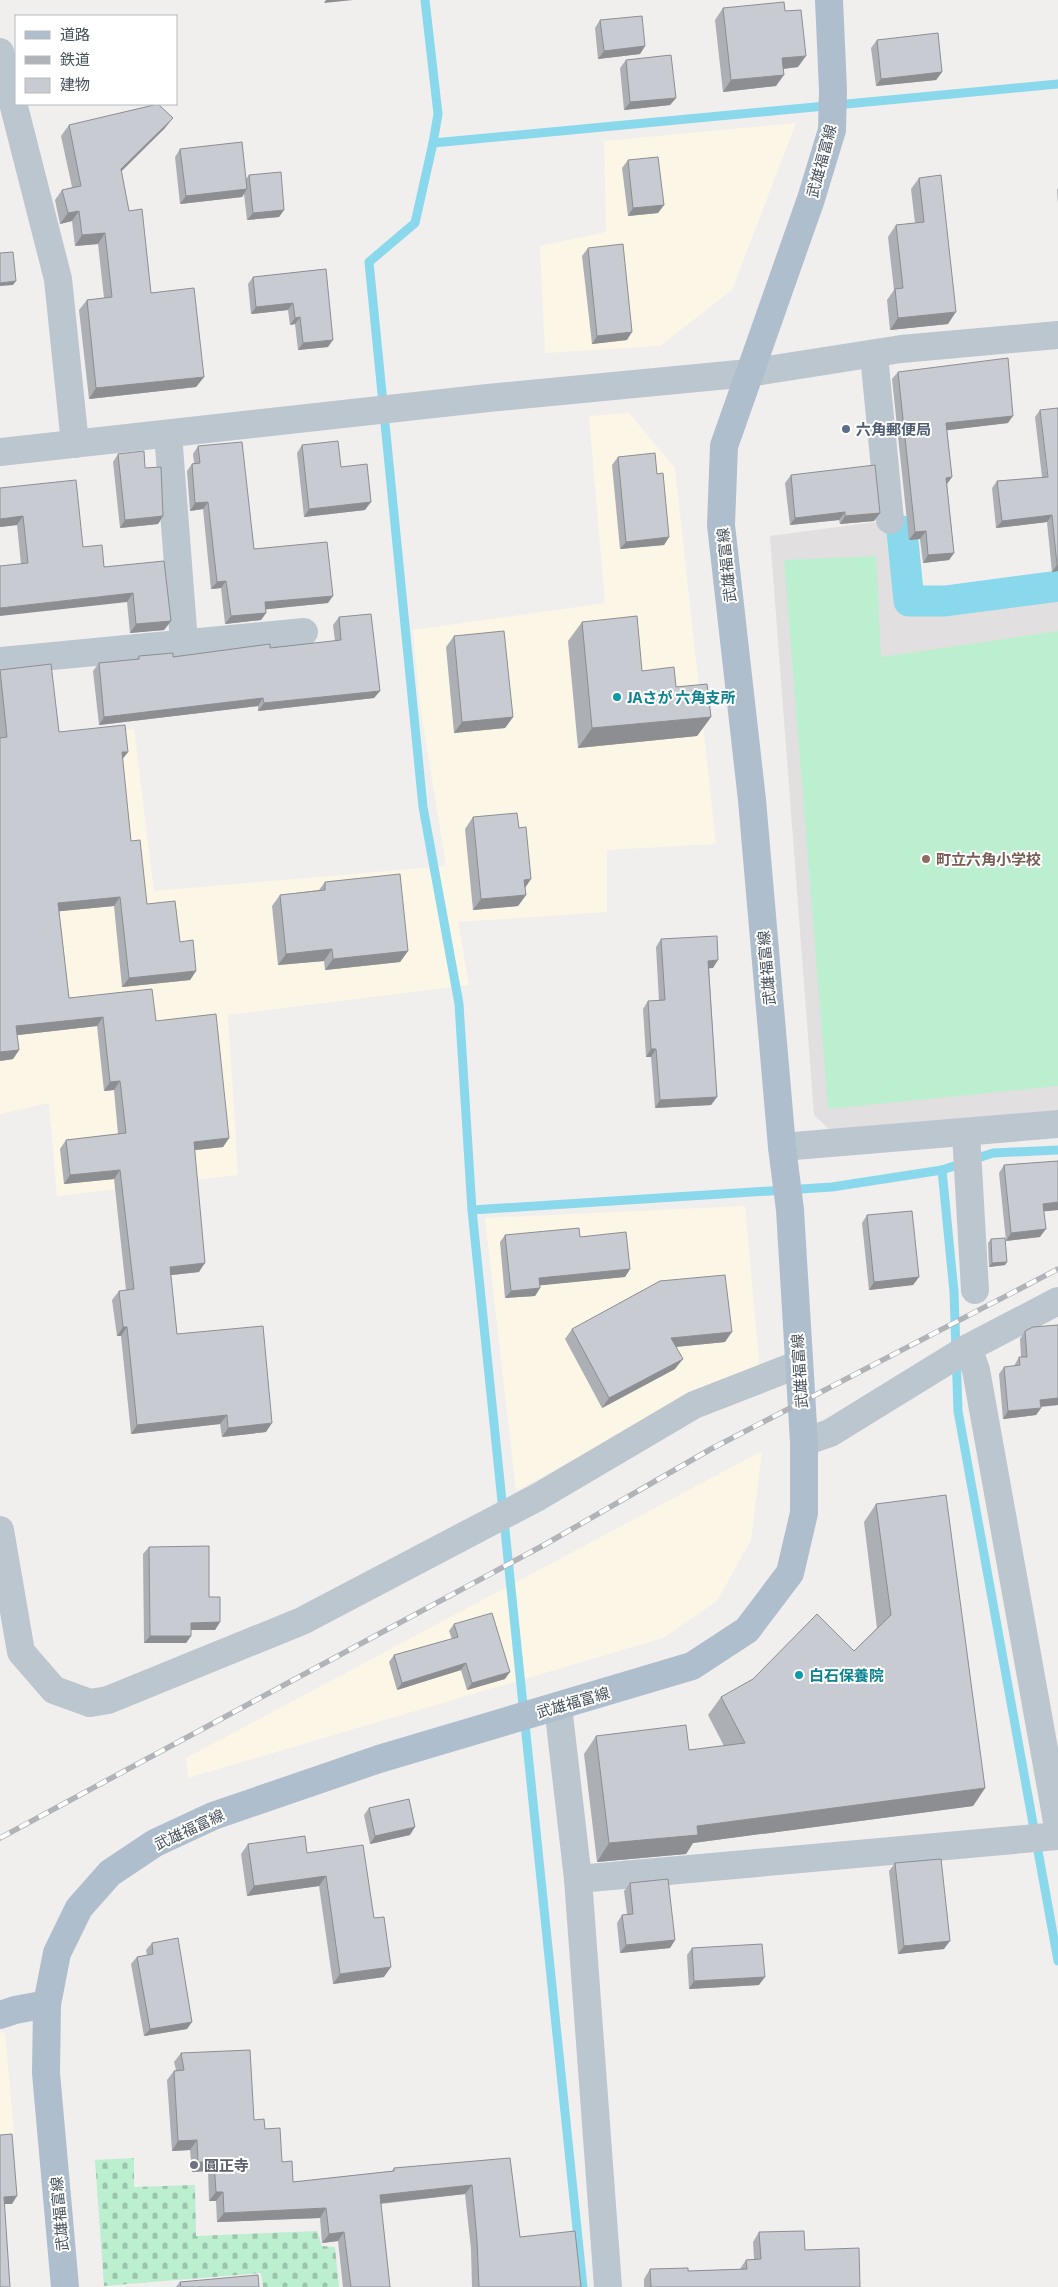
<svg xmlns="http://www.w3.org/2000/svg" width="1058" height="2287" viewBox="0 0 1058 2287" font-family="'Exo 2','Noto Sans JP',sans-serif">
  <style>
    .commercial { fill: #fcf6e7 }
    .education { fill: #e2dfe0 }
    .cemetery { fill: url(#cemetery-stones) }
    .pitch { fill: #bcefd0 }
    .lines { fill: none; stroke-linecap: round; stroke-linejoin: round }
    .stream { stroke: #89d8ec; stroke-width: 9 }
    .canal { stroke: #89d8ec; stroke-width: 31 }
    .minor { stroke: #bcc6ce; stroke-width: 28 }
    .major { stroke: #aebecd; stroke-width: 28 }
    .rail-casing { stroke: #b0b4b9; stroke-width: 5.5 }
    .rail { stroke: #fff; stroke-width: 4; stroke-dasharray: 11; stroke-linecap: butt }
    .wall { fill: #acafb4 }
    .shaded-wall { fill: #8c8e92 }
    .building { fill: #c8cbd1; stroke: #8c8e92 }
    .service-dot { fill: #5c6f8a; stroke: #fff; stroke-width: 2 }
    .culture-dot { fill: #0f9aa8; stroke: #fff; stroke-width: 2 }
    .education-dot { fill: #8d6e63; stroke: #fff; stroke-width: 2 }
    .worship-dot { fill: #6b7280; stroke: #fff; stroke-width: 2 }
    .labels { text-anchor: middle; dominant-baseline: central; stroke-width: 4; stroke-linejoin: round; paint-order: stroke }
    .street-label { font-size: 15px; fill: #46525c; stroke: #fff }
    .service-label { font-size: 15px; font-weight: bold; fill: #4e5e75; stroke: #fff; text-anchor: start }
    .culture-label { font-size: 15px; font-weight: bold; fill: #0d838f; stroke: #fff; text-anchor: start }
    .education-label { font-size: 15px; font-weight: bold; fill: #785e54; stroke: #fff; text-anchor: start }
    .worship-label { font-size: 15px; font-weight: bold; fill: #5b616d; stroke: #fff; text-anchor: start }
  </style>
  <defs>
    <pattern id="cemetery-stones" width="16" height="16" patternUnits="userSpaceOnUse" patternTransform="scale(1.25)"><rect width="16" height="16" fill="#bcefd0"/><path d="M2 7V4a2 2 0 0 1 4 0v3zM10 15v-3a2 2 0 0 1 4 0v3z" fill="#9bc4ac"/></pattern>
  </defs>
  <rect width="100%" height="100%" fill="#f1eeee"/>
  <g class="commercial">
    <path d="M796 123 732 290 660 346 545 353 540 246 606 232 604 141Z"/>
    <path d="M629 413 675 468 716 844 607 850V912L458 922 469 985 228 1015 238 1175 57 1196 49 1103 0 1114V741L134 729 154 891 446 866 420 705 413 630 605 603 589 416Z"/>
    <path d="M745 1206 760 1372 694 1394 516 1491 485 1218Z"/>
    <path d="M762 1451 751 1540 717 1601 663 1638 188 1778 186 1758Z"/>
    <path d="M5 2032 14 2134 0 2136V2033Z"/>
  </g>
  <path class="education" d="M890 520 894 521 905 607H945L1058 592V1110L830 1130 814 1115 770 536Z"/>
  <path class="cemetery" d="M134 2158V2187L195 2185 196 2236 317 2231 322 2246 335 2247 339 2287H263L261 2273 104 2286 95 2160Z"/>
  <path class="pitch" d="M876 556 881 657 1058 631V1086L828 1109 784 560Z"/>
  <g class="lines">
    <g class="stream">
      <path d="M425 0 438 114 433 143 415 223 369 262 423 807 459 1004 472 1210 832 1187 942 1170 993 1153 1058 1150"/>
      <path d="M433 143 1058 84"/>
      <path d="M942 1170 954 1292 958 1411 1058 1961"/>
      <path d="M472 1210 583 2287"/>
    </g>
    <path class="canal" d="M902 531 909 601H945L1058 586"/>
    <g class="minor">
      <path d="M0 52 58 279 75 444"/>
      <path d="M874 355 890 520"/>
      <path d="M168 434 184 642"/>
      <path d="M0 452 488 398 749 373 901 349 1058 335"/>
      <path d="M0 661 304 632"/>
      <path d="M966 1133 975 1290"/>
      <path d="M782 1147 1058 1124"/>
      <path d="M968 1348 976 1370 1058 1827"/>
      <path d="M804 1442 830 1433 968 1348 1058 1301"/>
      <path d="M0 1530 21 1652 54 1690 90 1703 108 1700 302 1621 538 1497 694 1405 799 1364"/>
      <path d="M558 1706 578 1879 608 2287"/>
      <path d="M578 1879 1058 1836"/>
    </g>
    <g class="major">
      <path d="M0 2015 15 2010 47 2004"/>
      <path d="M65 2287 46 2073 47 2004 57 1953 79 1908 110 1873 155 1843 213 1816 379 1759 692 1666 747 1630 790 1573 804 1513V1442L790 1210 782 1147 752 800 721 525 724 446 811 199 832 130 833 90 829 0"/>
    </g>
    <g class="rail-casing">
      <path id="rail" d="M0 1838 544 1545 711 1449 1058 1269"/>
    </g>
    <use href="#rail" class="rail"/>
  </g>
  <g class="wall">
    <path d="M723 8 785 11 798 67 783 69 776 86 723 92 715 20Z"/>
    <path d="M600 20 645 46 640 54 598 59 595 28Z"/>
    <path d="M877 40 942 72 936 80 876 86 871 48Z"/>
    <path d="M626 60 676 98 670 105 624 110 620 68Z"/>
    <path d="M69 125 165 128 121 172 129 211 151 293 204 377 196 387 89 399 79 310 87 300 104 298 98 244 75 246 72 221 60 224 55 200 62 190 72 187 61 136Z"/>
    <path d="M180 149 246 179 249 175 284 210 279 217 247 220 244 194 242 197 180 204 175 157Z"/>
    <path d="M628 160 664 205 658 213 628 216 622 168Z"/>
    <path d="M919 178 948 324 890 330 887 300 894 290 888 237 896 225 915 223 911 189Z"/>
    <path d="M1058 188V204L1057 190Z"/>
    <path d="M588 248 627 340 592 344 582 256Z"/>
    <path d="M326 269 328 347 298 350 295 324 290 325 288 310 251 314 248 284 253 277Z"/>
    <path d="M898 372 1008 423 947 430 952 477 947 484 954 553 949 560 923 563 920 539 909 540 892 379Z"/>
    <path d="M1040 410 1058 571 1052 572 1047 522 996 528 992 488 997 481 1042 477 1035 417Z"/>
    <path d="M302 445 341 467 365 510 304 517 297 453Z"/>
    <path d="M198 446 254 549 328 603 266 609V613L261 620 225 624 221 588 211 589 203 509 190 511 187 471 192 464 194 463 193 454Z"/>
    <path d="M118 454 145 468 163 516 158 524 120 528 113 462Z"/>
    <path d="M618 457 657 474 669 537 664 545 620 549 612 465Z"/>
    <path d="M791 475 880 513 874 521 840 524 839 520 790 525 785 483Z"/>
    <path d="M0 488 83 547 104 567 171 621 164 630 130 633 127 602 21 564 17 525 0 527Z"/>
    <path d="M339 617 380 691 374 698 258 711V706L99 725 93 671 99 663 136 660 139 656 173 657 270 648 335 641 333 625Z"/>
    <path d="M582 622 642 671 676 687 711 717 697 736 578 748 568 641Z"/>
    <path d="M454 636 513 717 505 728 454 733 446 647Z"/>
    <path d="M0 670 59 732 128 752 122 759 131 841 147 904 180 942 196 971 190 980 122 987 114 906 59 911 69 998 156 1021 229 1138 223 1147 194 1150 199 1272 171 1275 177 1334 266 1432 222 1437 220 1424 131 1434 121 1336H117L112 1300 119 1291 126 1290 114 1179 64 1184 60 1149 66 1140 118 1134 114 1090 104 1091 97 1026 17 1035 19 1050 13 1059 0 1061Z"/>
    <path d="M473 817 525 888 526 895 518 906 473 910 465 829Z"/>
    <path d="M325 882 408 951 400 962 325 970 324 961 278 965 272 906 280 895 319 890Z"/>
    <path d="M661 939 713 968H709L717 1097 711 1105 655 1108 651 1057H646L643 1009 648 1001H659L656 947Z"/>
    <path d="M1058 1161V1210L1044 1211 1040 1237 1006 1241 999 1173 1004 1165Z"/>
    <path d="M867 1215 919 1277 913 1285 869 1290 862 1223Z"/>
    <path d="M505 1235 580 1237 630 1269 625 1277 540 1285V1288L535 1296 505 1298 500 1242Z"/>
    <path d="M991 1239 1007 1262 1005 1265 989 1267 988 1243Z"/>
    <path d="M1058 1325V1405L1041 1407V1408L1036 1415 1003 1419 999 1374 1004 1367 1014 1366 1019 1357H1021L1020 1339 1025 1331Z"/>
    <path d="M572 1329 725 1342 676 1347 675 1369 602 1408 565 1339Z"/>
    <path d="M876 1504 985 1788 973 1806 693 1843 686 1854 597 1862 584 1754 596 1736 689 1750 724 1746 708 1715 721 1697 854 1651 877 1628 864 1522Z"/>
    <path d="M149 1547 209 1597 220 1622 215 1630H191V1636L186 1643H144L143 1554Z"/>
    <path d="M454 1624 505 1679 467 1690 461 1670 397 1690 389 1662 394 1655 452 1639 449 1631Z"/>
    <path d="M369 1808 410 1835 370 1844 364 1815Z"/>
    <path d="M248 1844 307 1853 374 1918 384 1977 333 1984 319 1886 247 1896 241 1854Z"/>
    <path d="M895 1863 944 1949 898 1954 889 1871Z"/>
    <path d="M630 1883 675 1940 670 1948 620 1953 617 1923 622 1915 627 1914 624 1891Z"/>
    <path d="M152 1943 187 2029 144 2036 131 1964 137 1957 147 1955 146 1950Z"/>
    <path d="M692 1948 759 1985 689 1989 687 1955Z"/>
    <path d="M181 2053 254 2120 265 2129 293 2182 392 2171 394 2168 510 2158 520 2237 581 2287H472L471 2249 465 2194 381 2204 390 2287H343L338 2241 322 2243 320 2218 217 2222 216 2201H209L208 2171 192 2172 190 2150 172 2151 167 2080 174 2071 176 2070 174 2062Z"/>
    <path d="M759 2232 805 2250 860 2287H644V2279L650 2269 688 2271 740 2269 746 2260 754 2259 753 2242Z"/>
    <path d="M180 2282 259 2287H176Z"/>
  </g>
  <g class="shaded-wall">
    <path d="M326 0H353L324 3Z"/>
    <path d="M645 46 640 54 598 59 604 51Z"/>
    <path d="M806 56 798 67 774 70 782 58Z"/>
    <path d="M942 72 936 80 876 86 881 79Z"/>
    <path d="M784 75 776 86 723 92 731 80Z"/>
    <path d="M676 98 670 105 624 110 630 102Z"/>
    <path d="M173 118 165 128 113 179 121 169Z"/>
    <path d="M247 189 242 197 180 204 186 196Z"/>
    <path d="M664 205 658 213 628 216 633 208Z"/>
    <path d="M284 210 279 217 247 220 253 213Z"/>
    <path d="M79 211 72 221 60 224 68 213Z"/>
    <path d="M105 233 98 244 75 246 82 235Z"/>
    <path d="M16 281 13 285 0 286V283Z"/>
    <path d="M293 303 288 310 251 314 256 307Z"/>
    <path d="M956 312 948 324 890 330 898 318Z"/>
    <path d="M300 317 295 324 290 325 295 318Z"/>
    <path d="M632 332 627 340 592 344 597 336Z"/>
    <path d="M333 340 328 347 298 350 303 343Z"/>
    <path d="M204 377 196 387 89 399 96 388Z"/>
    <path d="M1013 416 1008 423 941 431 946 423Z"/>
    <path d="M952 477 946 485V478Z"/>
    <path d="M208 502 203 509 190 511 195 503Z"/>
    <path d="M371 502 365 510 304 517 309 509Z"/>
    <path d="M845 512 839 520 790 525 795 518Z"/>
    <path d="M880 513 874 521 840 524 845 516Z"/>
    <path d="M1052 515 1047 522 996 528 1002 521Z"/>
    <path d="M23 516 17 525 0 527V519Z"/>
    <path d="M163 516 158 524 120 528 125 520Z"/>
    <path d="M926 531 920 539 909 540 915 532Z"/>
    <path d="M669 537 664 545 620 549 626 542Z"/>
    <path d="M954 553 949 560 923 563 928 555Z"/>
    <path d="M1057 565H1058V571L1052 572Z"/>
    <path d="M226 581 221 588 211 589 217 582Z"/>
    <path d="M133 593 127 602 0 616V608Z"/>
    <path d="M333 596 328 603 260 610 265 602Z"/>
    <path d="M266 613 261 620 225 624 231 616Z"/>
    <path d="M171 621 164 630 130 633 136 624Z"/>
    <path d="M380 691 374 698 258 711 264 703Z"/>
    <path d="M263 698 258 706 99 725 104 717Z"/>
    <path d="M513 717 505 728 454 733 462 722Z"/>
    <path d="M711 717 697 736 578 748 592 728Z"/>
    <path d="M122 752H128L121 761Z"/>
    <path d="M531 879 523 891 524 880Z"/>
    <path d="M526 895 518 906 473 910 481 899Z"/>
    <path d="M120 897 114 906 52 912 58 903Z"/>
    <path d="M332 949 324 961 278 965 286 954Z"/>
    <path d="M408 951 400 962 325 970 333 959Z"/>
    <path d="M718 960 713 968 703 969 708 961Z"/>
    <path d="M196 971 190 980 122 987 129 978Z"/>
    <path d="M103 1017 97 1026 10 1036 16 1026Z"/>
    <path d="M651 1049H656L651 1057H646Z"/>
    <path d="M19 1050 13 1059 0 1061V1052Z"/>
    <path d="M120 1081 114 1090 104 1091 110 1082Z"/>
    <path d="M717 1097 711 1105 655 1108 660 1100Z"/>
    <path d="M229 1138 223 1147 187 1151 194 1142Z"/>
    <path d="M120 1170 114 1179 64 1184 70 1175Z"/>
    <path d="M1058 1202V1210L1038 1212 1043 1204Z"/>
    <path d="M1046 1229 1040 1237 1006 1241 1011 1233Z"/>
    <path d="M1007 1262 1005 1265 989 1267 992 1263Z"/>
    <path d="M205 1263 199 1272 163 1276 170 1267Z"/>
    <path d="M630 1269 625 1277 534 1286 539 1278Z"/>
    <path d="M919 1277 913 1285 869 1290 874 1282Z"/>
    <path d="M540 1288 535 1296 505 1298 511 1291Z"/>
    <path d="M123 1327H127L121 1336H117Z"/>
    <path d="M732 1332 725 1342 664 1348 671 1338Z"/>
    <path d="M683 1359 675 1369 602 1408 609 1398Z"/>
    <path d="M1058 1398V1405L1035 1407 1040 1400Z"/>
    <path d="M1041 1408 1036 1415 1003 1419 1008 1411Z"/>
    <path d="M227 1415 220 1424 131 1434 137 1425Z"/>
    <path d="M272 1423 266 1432 222 1437 228 1428Z"/>
    <path d="M220 1622 215 1630H185L191 1623Z"/>
    <path d="M150 1636H191L186 1643H144Z"/>
    <path d="M466 1663 461 1670 397 1690 402 1683Z"/>
    <path d="M510 1672 505 1679 467 1690 472 1683Z"/>
    <path d="M985 1788 973 1806 693 1843 686 1854 597 1862 609 1843 697 1826Z"/>
    <path d="M415 1827 410 1835 370 1844 375 1836Z"/>
    <path d="M326 1876 319 1886 247 1896 254 1886Z"/>
    <path d="M675 1940 670 1948 620 1953 626 1945Z"/>
    <path d="M950 1941 944 1949 898 1954 904 1946Z"/>
    <path d="M391 1967 384 1977 333 1984 340 1974Z"/>
    <path d="M765 1977 759 1985 689 1989 694 1981Z"/>
    <path d="M192 2022 187 2029 144 2036 150 2029Z"/>
    <path d="M197 2140 190 2150 172 2151 178 2141Z"/>
    <path d="M198 2162H214L208 2171 192 2172Z"/>
    <path d="M472 2185 465 2194 373 2204 380 2195Z"/>
    <path d="M216 2192H223L216 2201H209Z"/>
    <path d="M17 2196 12 2204H0L4 2197Z"/>
    <path d="M326 2208 320 2218 217 2222 224 2213Z"/>
    <path d="M344 2232 338 2241 322 2243 329 2234Z"/>
  </g>
  <g class="building">
    <path d="M784 2 785 11 801 10 806 56 782 58 784 75 731 80 723 8Z"/>
    <path d="M642 16 645 46 604 51 600 20Z"/>
    <path d="M938 33 942 72 881 79 877 40Z"/>
    <path d="M671 55 676 98 630 102 626 60Z"/>
    <path d="M158 104 173 118 121 169 129 211 142 209 151 293 194 288 204 377 96 388 87 300 112 297 105 233 82 235 79 211 68 213 62 190 81 186 69 125Z"/>
    <path d="M242 142 247 189 186 196 180 149Z"/>
    <path d="M658 157 664 205 633 208 628 160Z"/>
    <path d="M281 172 284 210 253 213 249 175Z"/>
    <path d="M941 175 956 312 898 318 895 289 903 288 896 225 924 222 919 178Z"/>
    <path d="M623 244 632 332 597 336 588 248Z"/>
    <path d="M13 252 16 281 0 283V253Z"/>
    <path d="M326 269 333 340 303 343 300 317 295 318 293 303 256 307 253 277Z"/>
    <path d="M1008 358 1013 416 946 423 952 477 946 478 954 553 928 555 926 531 915 532 898 372Z"/>
    <path d="M1058 408V565H1057L1052 515 1002 521 997 481 1048 477 1040 410Z"/>
    <path d="M338 441 341 467 367 464 371 502 309 509 302 445Z"/>
    <path d="M242 442 254 549 327 542 333 596 265 602 266 613 231 616 226 581 217 582 208 502 195 503 192 464 200 463 198 446Z"/>
    <path d="M144 451 145 468 161 467 163 516 125 520 118 454Z"/>
    <path d="M655 453 657 474 663 473 669 537 626 542 618 457Z"/>
    <path d="M875 465 880 513 845 516V512L795 518 791 475Z"/>
    <path d="M76 480 83 547 102 545 104 567 164 561 171 621 136 624 133 593 0 608V566L28 563 23 516 0 519V488Z"/>
    <path d="M371 614 380 691 264 703 263 698 104 717 99 663 139 659V656L173 653V657L270 644V648L341 640 339 617Z"/>
    <path d="M637 616 642 671 674 667 676 687 707 684 711 717 592 728 582 622Z"/>
    <path d="M504 631 513 717 462 722 454 636Z"/>
    <path d="M51 664 59 732 125 725 128 752H122L131 841 140 840 147 904 175 901 180 942 193 940 196 971 129 978 120 897 58 903 69 998 152 989 156 1021 216 1014 229 1138 194 1142 205 1263 170 1267 177 1334 263 1326 272 1423 228 1428 227 1415 137 1425 127 1327H123L119 1291 134 1289 120 1170 70 1175 66 1140 126 1133 120 1081 110 1082 103 1017 16 1026 19 1050 0 1052V738L7 737 0 670Z"/>
    <path d="M517 813 519 828 526 827 531 879 524 880 526 895 481 899 473 817Z"/>
    <path d="M400 874 408 951 333 959 332 949 286 954 280 895 325 890V882Z"/>
    <path d="M717 936 718 960 708 961 717 1097 660 1100 656 1049H651L648 1001 665 1000 661 939Z"/>
    <path d="M1058 1161V1202L1043 1204 1046 1229 1011 1233 1004 1165Z"/>
    <path d="M912 1211 919 1277 874 1282 867 1215Z"/>
    <path d="M579 1228 580 1237 626 1232 630 1269 539 1278 540 1288 511 1291 505 1235Z"/>
    <path d="M1005 1238 1007 1262 992 1263 991 1239Z"/>
    <path d="M725 1275 732 1332 671 1338 683 1359 609 1398 572 1329 660 1281Z"/>
    <path d="M1058 1325V1398L1040 1400 1041 1408 1008 1411 1004 1367 1020 1365 1019 1357H1027L1025 1331 1033 1327Z"/>
    <path d="M946 1495 985 1788 697 1826 698 1835 609 1843 596 1736 686 1725 689 1750 745 1743 721 1697 753 1679 817 1614 854 1651 891 1615 876 1504Z"/>
    <path d="M209 1546V1597H220V1622L191 1623V1636H150L149 1547Z"/>
    <path d="M492 1613 510 1672 472 1683 466 1663 402 1683 394 1655 458 1637 454 1624Z"/>
    <path d="M409 1799 415 1827 375 1836 369 1808Z"/>
    <path d="M305 1836 307 1853 363 1845 374 1918 384 1917 391 1967 340 1974 326 1876 254 1886 248 1844Z"/>
    <path d="M941 1859 950 1941 904 1946 895 1863Z"/>
    <path d="M668 1879 675 1940 626 1945 622 1915 633 1914 630 1883Z"/>
    <path d="M178 1938 192 2022 150 2029 137 1957 153 1954 152 1943Z"/>
    <path d="M762 1944 765 1977 694 1981 692 1948Z"/>
    <path d="M250 2050 254 2120 264 2119 265 2129 280 2128 282 2162 292 2161 293 2182 394 2171V2168L510 2158 520 2237 575 2231 581 2287H479L477 2240 472 2185 380 2195 390 2287H351L344 2232 329 2234 326 2208 224 2213 223 2192H216L214 2162H198L197 2140 178 2141 174 2071 184 2070 181 2053Z"/>
    <path d="M12 2134 17 2196 4 2197 10 2287H0V2135Z"/>
    <path d="M804 2231 805 2250 859 2248 860 2287H651L650 2269 688 2268V2271L747 2269 746 2260 761 2259 759 2232Z"/>
    <path d="M258 2275 259 2287H181L180 2282Z"/>
  </g>
  <circle class="service-dot" cx="846" cy="429" r="5"/>
  <g class="culture-dot">
    <circle cx="617" cy="697" r="5"/>
    <circle cx="799" cy="1675" r="5"/>
  </g>
  <circle class="education-dot" cx="926" cy="859" r="5"/>
  <circle class="worship-dot" cx="194" cy="2165" r="5"/>
  <g class="labels">
    <g class="street-label">
      <text transform="translate(821 161) rotate(-75)">武雄福富線</text>
      <text transform="translate(726 565) rotate(-96)">武雄福富線</text>
      <text transform="translate(766 968) rotate(-95)">武雄福富線</text>
      <text transform="translate(799 1371) rotate(-94)">武雄福富線</text>
      <text transform="translate(573 1702) rotate(-16)">武雄福富線</text>
      <text transform="translate(189 1829) rotate(-25)">武雄福富線</text>
      <text transform="translate(59 2214) rotate(-95)">武雄福富線</text>
    </g>
    <g class="service-label">
      <text x="856" y="429">六角郵便局</text>
    </g>
    <g class="culture-label">
      <text x="627" y="697">JAさが 六角支所</text>
      <text x="809" y="1675">白石保養院</text>
    </g>
    <g class="education-label">
      <text x="936" y="859">町立六角小学校</text>
    </g>
    <g class="worship-label">
      <text x="204" y="2165">圓正寺</text>
    </g>
  </g>
  <rect x="15" y="15" width="162" height="90" fill="#ffffff" stroke="#b5babe"/>
  <rect x="25" y="31" width="25" height="8" fill="#aebecd" stroke="#b5babe"/>
  <text x="60" y="40" font-size="15" fill="#46525c">道路</text>
  <rect x="25" y="56" width="25" height="8" fill="#b0b4b9" stroke="#b5babe"/>
  <text x="60" y="65" font-size="15" fill="#46525c">鉄道</text>
  <rect x="25" y="78" width="25" height="15" fill="#c8cbd1" stroke="#b5babe"/>
  <text x="60" y="90" font-size="15" fill="#46525c">建物</text>
</svg>
